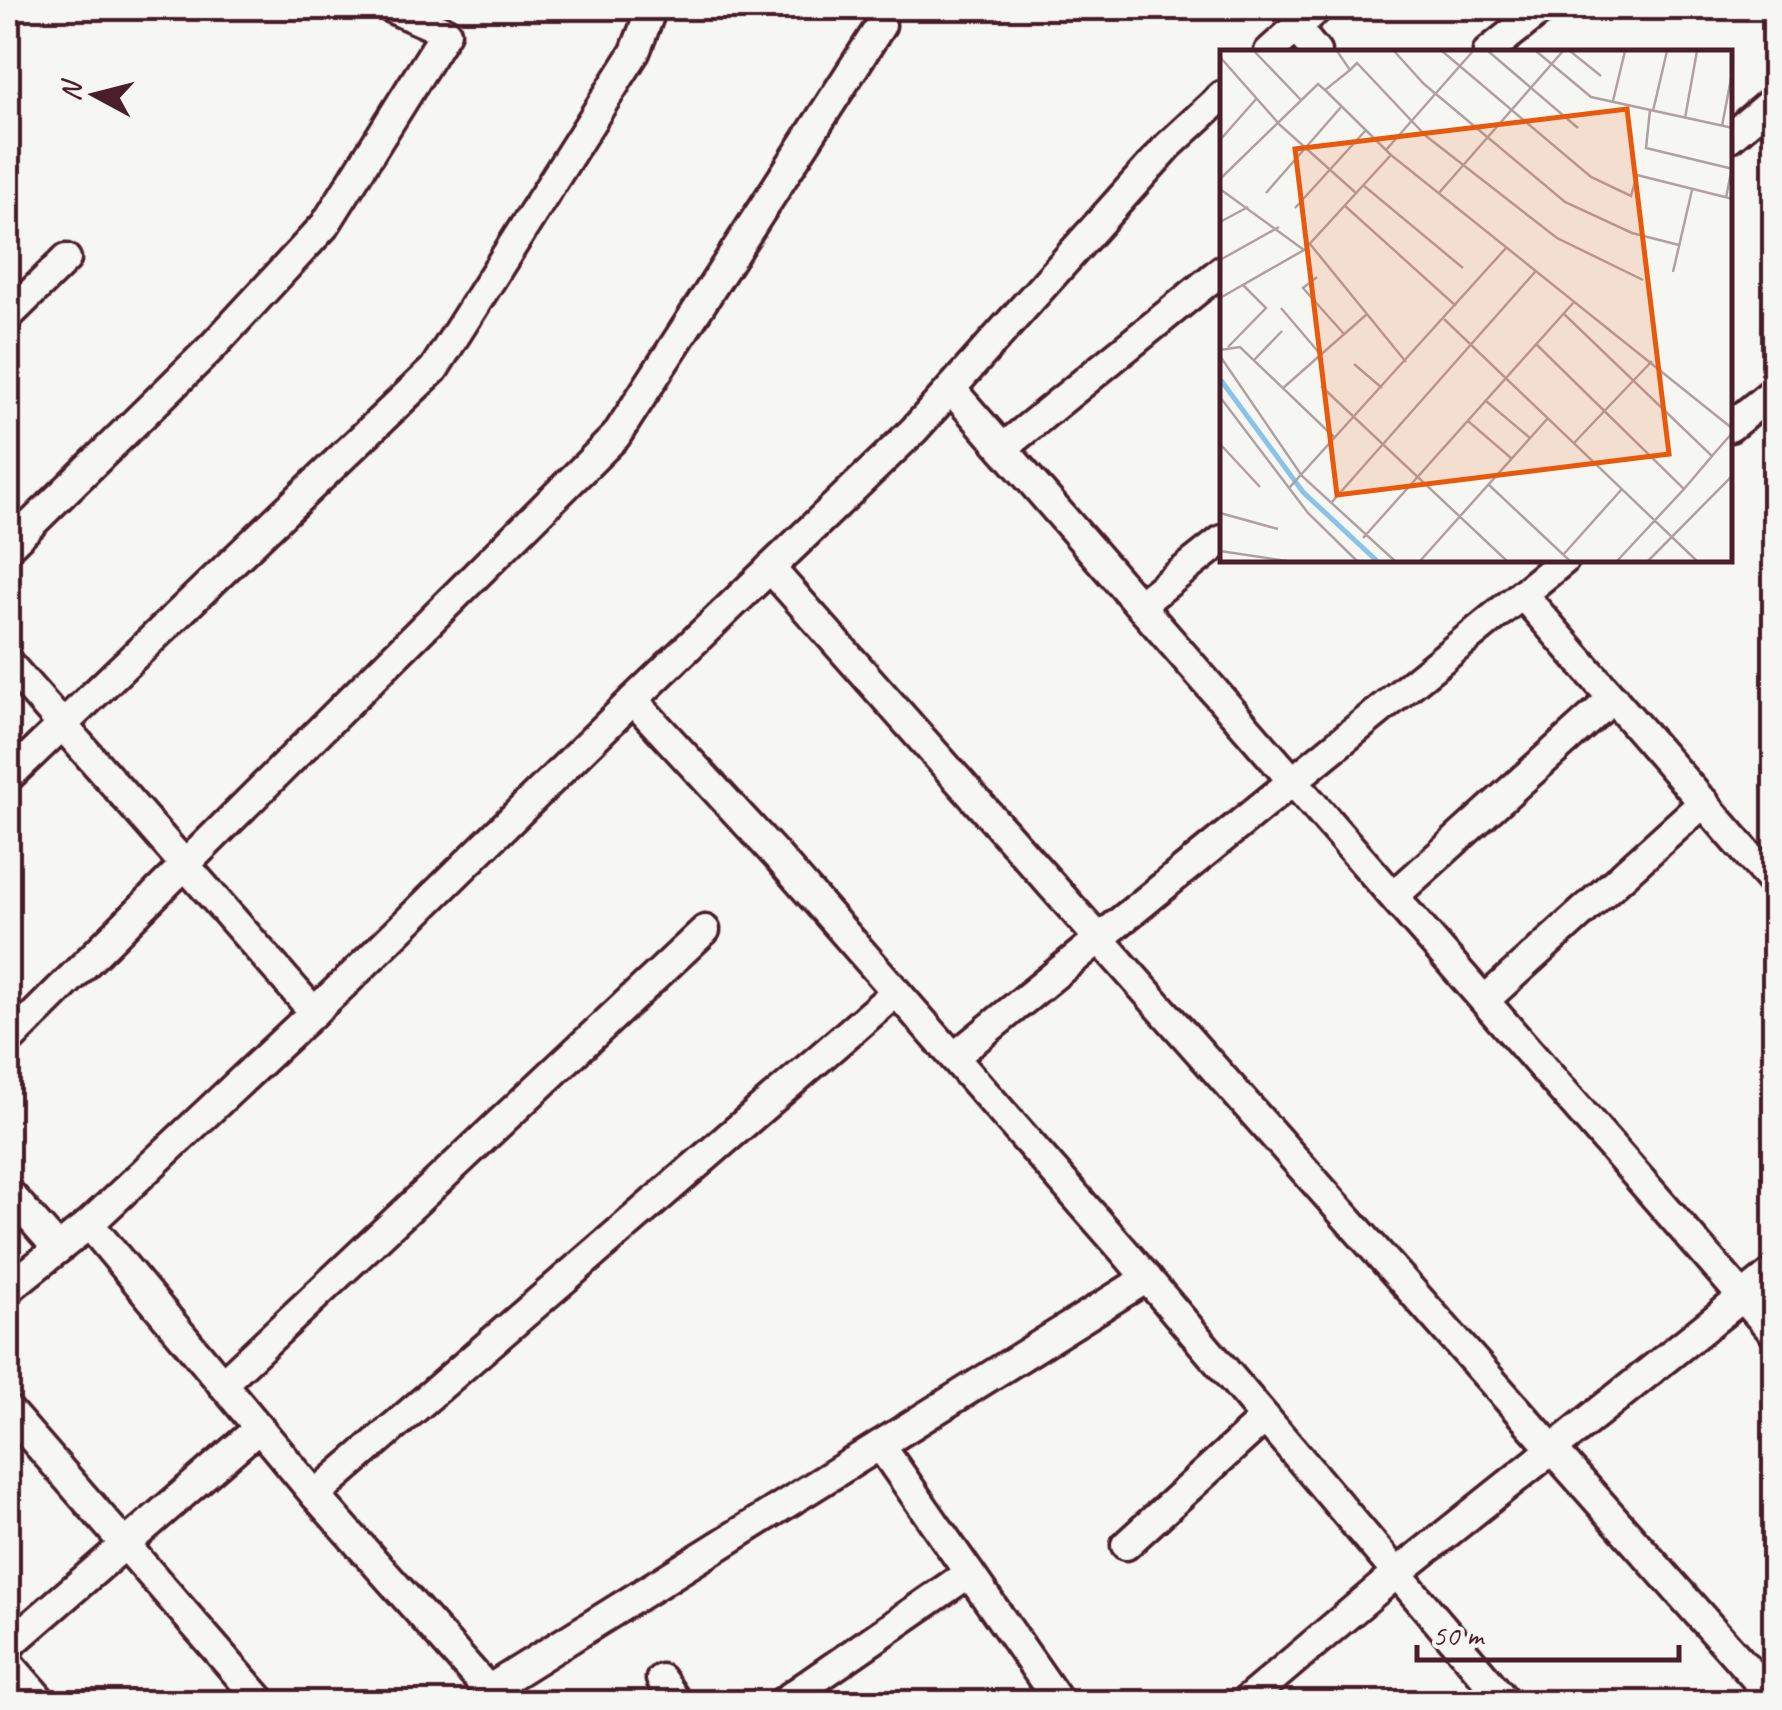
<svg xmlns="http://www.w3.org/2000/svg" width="1782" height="1710" viewBox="0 0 1782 1710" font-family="Caveat,sans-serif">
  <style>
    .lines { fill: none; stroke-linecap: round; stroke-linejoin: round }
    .street-casing { stroke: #4a1f2b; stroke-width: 35 }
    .street { stroke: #f6f6f2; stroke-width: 28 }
    .inset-river { fill: none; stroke: #89c3e8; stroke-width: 5 }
    .inset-road { fill: none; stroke: #b1a0a2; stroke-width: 2.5 }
    .view { fill: #e8590c; fill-opacity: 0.15; stroke: #e8590c; stroke-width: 5 }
    .inset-edge { fill: none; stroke: #4a1f2b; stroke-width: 5 }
  </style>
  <rect width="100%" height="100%" fill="#f6f6f2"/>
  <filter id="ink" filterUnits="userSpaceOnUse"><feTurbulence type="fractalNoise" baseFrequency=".01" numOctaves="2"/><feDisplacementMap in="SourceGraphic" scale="20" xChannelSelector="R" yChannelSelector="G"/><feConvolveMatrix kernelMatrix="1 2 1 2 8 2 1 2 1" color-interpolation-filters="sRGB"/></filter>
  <g filter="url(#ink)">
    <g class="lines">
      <g class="street-casing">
        <g id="street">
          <path d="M1296 28 1316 52"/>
          <path d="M1269 52 1318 8"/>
          <path d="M1488 52 1543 8"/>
          <path d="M1730 137 1774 100"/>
          <path d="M8 316 66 259"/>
          <path d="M951 389 1774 1333"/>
          <path d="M1730 427 1774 391"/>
          <path d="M1003 448 1222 270"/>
          <path d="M8 547 213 346 325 225 446 32 391 8"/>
          <path d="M770 568 1774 1699"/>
          <path d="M1522 594 1774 884"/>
          <path d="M1140 605 1222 540"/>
          <path d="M8 663 314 1012"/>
          <path d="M633 700 777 856 1123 1250 1506 1702"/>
          <path d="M8 777 434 369 635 52 652 8"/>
          <path d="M1394 896 1613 698"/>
          <path d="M1485 1000 1704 802"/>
          <path d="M8 1041 616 436 881 25"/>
          <path d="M954 1057 1564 560"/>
          <path d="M8 1192 58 1249"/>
          <path d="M8 1289 89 1224"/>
          <path d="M222 1384 705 930"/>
          <path d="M8 1410 262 1702"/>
          <path d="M880 1445 1059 1702"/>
          <path d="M315 1495 896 992"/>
          <path d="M1126 1545 1265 1418"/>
          <path d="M8 1646 259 1428"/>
          <path d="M8 1663 42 1702"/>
          <path d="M661 1679 677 1702"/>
          <path d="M488 1690 1147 1278"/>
          <path d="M499 1702 315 1495 89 1224 349 979 633 700 914 430 1168 146 1222 96"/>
          <path d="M783 1702 969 1573"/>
          <path d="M1245 1702 1396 1574 1774 1272"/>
        </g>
      </g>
      <use href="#street" class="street"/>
    </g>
  </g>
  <g transform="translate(1220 50)">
    <rect width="512" height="512" fill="#f6f6f2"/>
    <path class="inset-river" d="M0 329 83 442 157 511"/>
    <path class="inset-road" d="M34 1 82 51M117 1 130 20 105 40 171 105M174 1 204 34 345 152 412 183 459 195M222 1 371 127 411 146 417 125 513 149M268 1 358 78M316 1 371 47 513 78M350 1 381 26M0 7 60 75 136 143M130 20 137 13 206 86 337 188 423 230M393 51 405 1M430 60 426 98 513 119M433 61 447 1M465 68 477 1M502 76 513 18M0 90 37 48M166 100 253 1M0 129 98 34 105 40M143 135 243 218M0 139 84 200M46 143 122 56M218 144 343 1M506 148 512 117M124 155 236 256M75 158 146 80M0 172 28 157M90 194 186 312M0 210 59 177M453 222 472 140M97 227 83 238 124 284M0 248 84 200 171 105 513 379M61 258 101 305M344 264 492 406 464 439M224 269 477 511M316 294 464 439 397 511M8 297 46 258 23 235M0 300 20 297 115 388M0 306 82 426 175 511M34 310 62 281M134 314 162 338M101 336 287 511M63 338 147 264M0 347 88 463 137 511M266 351 310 388M248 371 291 408M354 393 432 311M0 394 40 437M492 406 513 382M268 434 350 511M69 438 286 198M111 453 315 222M0 463 58 479M143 488 354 252M0 501 67 511M343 505 401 440M200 511 328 368M428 511 513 425"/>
    <path class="view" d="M407 59 449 404 117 445 75 99Z"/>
    <rect width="512" height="512" class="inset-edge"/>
  </g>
  <rect width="1782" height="1710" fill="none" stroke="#f6f6f2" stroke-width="40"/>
  <rect x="20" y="20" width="1742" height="1670" fill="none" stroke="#4a1f2b" stroke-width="4" filter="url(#ink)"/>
  <g transform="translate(95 95) rotate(277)" stroke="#f6f6f2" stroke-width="8" paint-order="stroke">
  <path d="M0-8L18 38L0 25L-18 38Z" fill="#4a1f2b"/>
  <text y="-15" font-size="28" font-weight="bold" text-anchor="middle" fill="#4a1f2b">N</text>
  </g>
  <path d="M1417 1645v15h262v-15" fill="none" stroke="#4a1f2b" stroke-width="5"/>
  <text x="1432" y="1645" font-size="30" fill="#4a1f2b" stroke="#f6f6f2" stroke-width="8" paint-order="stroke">50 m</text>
</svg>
